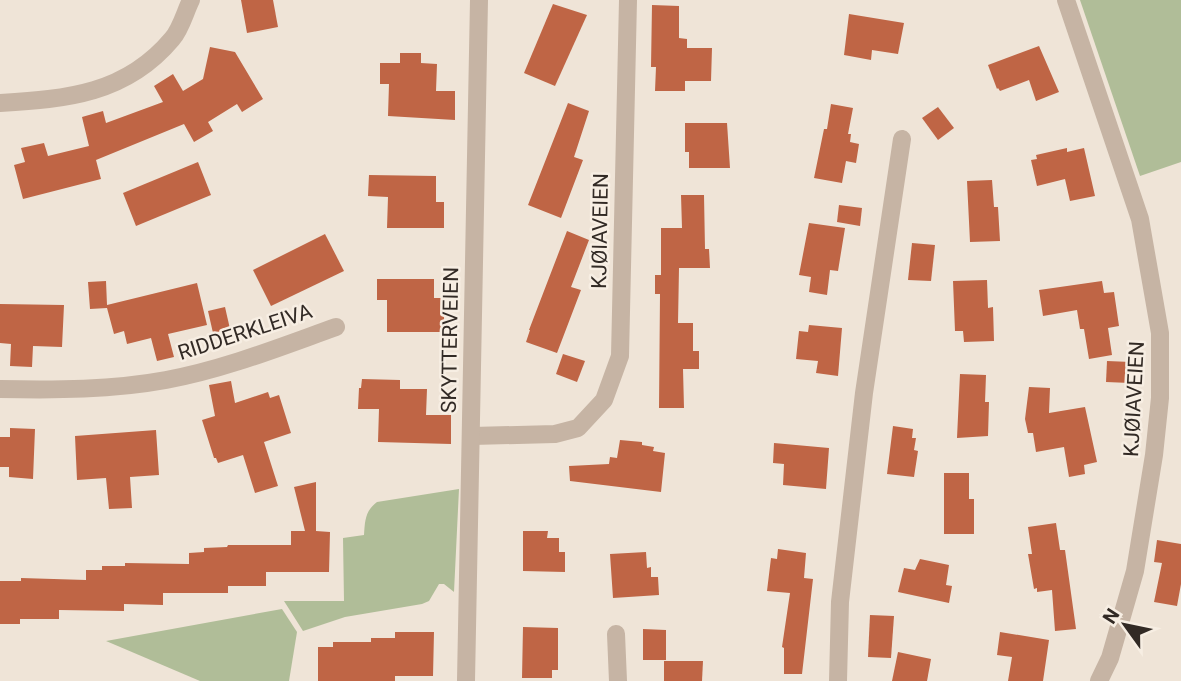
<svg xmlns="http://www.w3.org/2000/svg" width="1181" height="681" viewBox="0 0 1181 681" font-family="Roboto,sans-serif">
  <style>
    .green { fill: #b0bd98 }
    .building { fill: #bf6545 }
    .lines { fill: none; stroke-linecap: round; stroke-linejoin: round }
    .minor { stroke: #c6b4a4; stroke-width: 18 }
    .labels { text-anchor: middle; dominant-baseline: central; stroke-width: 5; stroke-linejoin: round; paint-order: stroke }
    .street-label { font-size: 21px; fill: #322a25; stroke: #f7eee3 }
  </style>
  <rect width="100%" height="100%" fill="#efe4d7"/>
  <g class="green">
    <path d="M1080 0H1181V162L1140 176Z"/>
    <path d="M459 489 454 592 444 584H439L429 601 422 604 345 617 303 631 284 601H344L343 538 364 535C365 521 365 511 377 502Z"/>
    <path d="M282 609 297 632 289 681H200L106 641Z"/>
  </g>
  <g class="building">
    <path d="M241 0H273L278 27 247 33Z"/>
    <path d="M553 4 587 15 555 86 524 73Z"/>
    <path d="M652 5 679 6V38L687 39V48H712L711 81H685V91H655L656 67H651Z"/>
    <path d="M849 14 904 23 898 54 872 50 871 60 844 55Z"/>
    <path d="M1039 46 1059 92 1036 101 1029 80 1000 91 998 88 997 89 988 65Z"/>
    <path d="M210 47 235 52 263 99 242 112 237 104 208 122 213 131 194 142 184 124 96 160 101 179 23 199 14 165 25 162 21 148 44 143 48 156 89 146 82 117 103 111 106 123 163 102 154 86 173 74 183 91 203 79Z"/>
    <path d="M400 53H421V63L437 64 436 91H455V120L388 116 389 84H380V63H400Z"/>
    <path d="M568 103 589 111 574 157 583 160 561 218 528 205Z"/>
    <path d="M831 104 853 108 848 134H851L850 142 859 144 856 163 846 161 842 183 814 178 824 129H827Z"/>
    <path d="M938 107 954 128 938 140 922 118Z"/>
    <path d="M685 123H727L730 168H689V152H685Z"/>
    <path d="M1067 148V152L1084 148 1095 196 1070 201 1065 179 1037 186 1031 160 1037 159 1036 155Z"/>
    <path d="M198 162 211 195 136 226 123 193Z"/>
    <path d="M369 175 436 176V202H444V228H387L388 197 368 196Z"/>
    <path d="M992 180 994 207H998L1000 241 970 242 967 181Z"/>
    <path d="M681 195H704L705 249H709L710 268H679L678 323H693V351H699V369H683L684 408H659L660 294H655V275H661V228H682Z"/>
    <path d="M839 205 862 208 860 226 837 222Z"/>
    <path d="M809 223 845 228 838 271 830 270 827 295 809 292 811 277 799 275Z"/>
    <path d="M567 231 589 240 571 287 581 290 557 353 526 342 530 330H529Z"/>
    <path d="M325 234 344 271 271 306 253 270Z"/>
    <path d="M912 243 935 245 931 281 908 280Z"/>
    <path d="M377 279H434V298H444V332H387V300H377Z"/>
    <path d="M987 280 988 308 993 307 994 341 964 342 963 331H955L953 281Z"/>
    <path d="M106 281 107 305 197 283 207 325 168 334 174 357 157 361 151 338 127 344 124 331 114 334 107 308 90 309 88 282Z"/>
    <path d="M1102 281 1104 293 1114 292 1119 326 1108 328 1112 355 1089 359 1084 329H1080L1077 310 1043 316 1039 290Z"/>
    <path d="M0 304 64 305 62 347 33 346 32 367 10 366 11 344 0 343Z"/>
    <path d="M225 307 230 329 213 333 208 311Z"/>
    <path d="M809 325 842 328 838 376 816 373 818 361 796 359 799 331 808 332Z"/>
    <path d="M563 354 585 361 577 382 556 374Z"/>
    <path d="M1107 361 1131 362 1130 383 1106 382Z"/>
    <path d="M960 374 986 375 985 402H989L988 436 957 438Z"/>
    <path d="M362 379 400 380V389H427L426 415H451V444L378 442 379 409H358L359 388H361Z"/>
    <path d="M231 381 235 403 268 392 270 398 279 395 291 433 264 442 278 486 255 493 243 455 218 463 216 458H214L202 420 215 416 209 385Z"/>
    <path d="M1029 387 1050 388 1049 413 1085 407 1097 462 1084 465 1085 474 1069 477 1064 447 1036 452 1033 433H1028L1025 419Z"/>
    <path d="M893 426 913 429 912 438H916L914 450 918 451 914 477 887 474Z"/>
    <path d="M10 428 35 429 33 479 9 477V467H0V437H10Z"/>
    <path d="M156 430 159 475 130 477 132 508 109 509 106 478 77 480 75 436Z"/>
    <path d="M620 440 642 442V445L654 447 653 451 665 453 661 492 570 481 569 466 609 464 610 457 617 458Z"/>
    <path d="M774 443 829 448 826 489 783 485 784 464 773 463Z"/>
    <path d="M944 473H969V499H974V534H944Z"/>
    <path d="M316 482V531L330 532 329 572H266V586H228V593H163V605L124 604V611L59 610V619H20V624H0V581H21V578L86 580V570H102V566H125V563L189 564V553L204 552V548L227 547 228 545H291V531H305L294 487Z"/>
    <path d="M1056 523 1060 550H1065L1076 629 1055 631 1052 590 1037 592V588L1034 589 1028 554H1032L1028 527Z"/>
    <path d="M523 531H548L547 538H559V552H565V572L523 571Z"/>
    <path d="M1157 540 1181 544V584L1177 606 1154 602 1162 563 1154 562Z"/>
    <path d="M778 549 806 553 804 578 813 579 802 674H784V648L782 647 790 593 767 591 771 558 777 559Z"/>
    <path d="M646 552 647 568 651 567V577H658L659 595 613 598 610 554Z"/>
    <path d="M920 559 949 565 946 585 952 586 949 603 898 592 904 568 915 570Z"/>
    <path d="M870 615 894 616 891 658 868 657Z"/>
    <path d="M523 627 558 628V670H552V678H522Z"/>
    <path d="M643 629 666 630V660H643Z"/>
    <path d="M395 632H434L433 676H395V681H318V647H333V642H371V638H395Z"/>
    <path d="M1000 632 1049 640 1043 681H1008L1012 657 997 655Z"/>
    <path d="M898 652 931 659 927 681H892Z"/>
    <path d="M664 661H703L702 681H664Z"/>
  </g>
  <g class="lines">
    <g class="minor">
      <path d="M1066 0 1140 219 1160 333V398L1154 455 1135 571 1110 658 1099 681"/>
      <path d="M0 103C67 99 126 94 172 39 181 29 185 12 191 0"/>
      <path d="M0 389C56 390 112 390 166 380 225 369 280 347 336 327"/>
      <path d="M472 436 555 434 578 428 604 400 620 356 628 0"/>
      <path d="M616 634 618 681"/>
      <path d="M466 681 479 0"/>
      <path d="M838 681 840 602 864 393 902 139"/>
    </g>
  </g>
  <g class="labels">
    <g class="street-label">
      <text transform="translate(600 231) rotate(-89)">KJØIAVEIEN</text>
      <text transform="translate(245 332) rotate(-18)">RIDDERKLEIVA</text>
      <text transform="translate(450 340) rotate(-89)">SKYTTERVEIEN</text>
      <text transform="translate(1134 399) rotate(-87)">KJØIAVEIEN</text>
    </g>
  </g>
  <g transform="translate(1125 625) rotate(303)" stroke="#f7eee3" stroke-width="5" paint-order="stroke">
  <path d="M0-5L12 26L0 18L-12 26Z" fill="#322a25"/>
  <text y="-10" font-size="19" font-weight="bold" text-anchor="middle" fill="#322a25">N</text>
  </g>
</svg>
